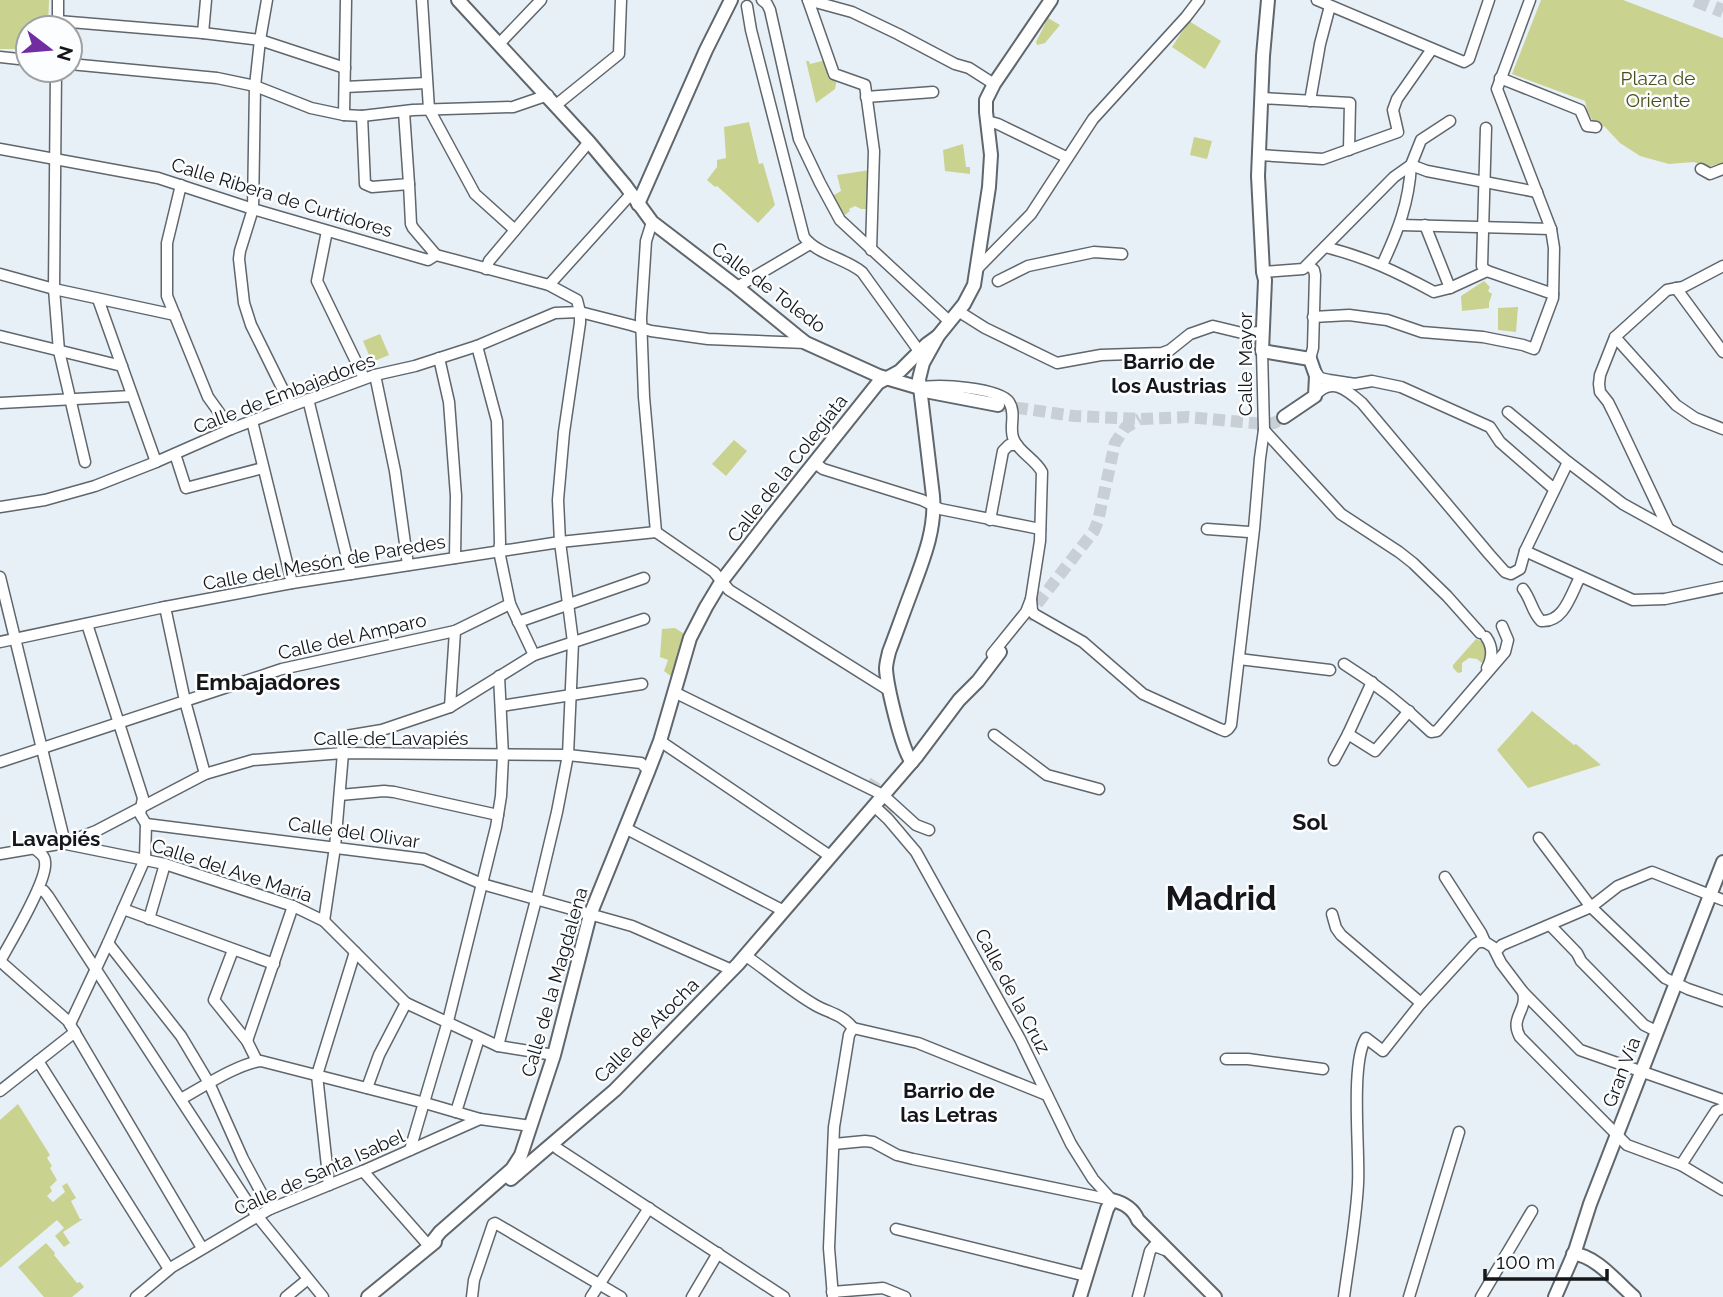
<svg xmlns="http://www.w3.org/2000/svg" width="1723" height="1297" viewBox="0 0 1723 1297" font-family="Raleway,sans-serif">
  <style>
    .green { fill: #c9d28e }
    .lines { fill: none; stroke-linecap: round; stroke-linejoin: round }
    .minor-tunnel { stroke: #c8cfd6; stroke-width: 10; stroke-dasharray: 10 5; stroke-linecap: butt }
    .tertiary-tunnel { stroke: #c8cfd6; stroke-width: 12; stroke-dasharray: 12 6; stroke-linecap: butt }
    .secondary-tunnel { stroke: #c8cfd6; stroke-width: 14; stroke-dasharray: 14 7; stroke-linecap: butt }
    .minor-casing { stroke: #5f666c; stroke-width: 13 }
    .tertiary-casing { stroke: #5f666c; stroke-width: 16 }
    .minor { stroke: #fff; stroke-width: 10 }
    .tertiary { stroke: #fff; stroke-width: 12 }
    .labels { text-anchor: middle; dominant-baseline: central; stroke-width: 5; stroke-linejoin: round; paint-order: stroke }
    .park-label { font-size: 19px; fill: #494f16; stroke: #fbfdfe }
    .street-label { font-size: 19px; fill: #141619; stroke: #fbfdfe }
    .neighbourhood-label { font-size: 21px; font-weight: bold; fill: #141619; stroke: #fbfdfe }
    .quarter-label { font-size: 23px; font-weight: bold; fill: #141619; stroke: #fbfdfe }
    .town-label { font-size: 33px; font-weight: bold; fill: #141619; stroke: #fbfdfe }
  </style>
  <rect width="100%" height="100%" fill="#e8f0f7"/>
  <g class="green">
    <path d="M0 0H49L48 28H28V49H0Z"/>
    <path d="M1541 0H1623L1723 38V166L1717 164 1708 167 1694 162 1669 164 1640 156 1620 143 1605 127 1594 123 1587 110 1585 101 1512 74Z"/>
    <path d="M1048 18 1060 25 1045 43 1037 45 1036 42Z"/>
    <path d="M1189 21 1221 41 1205 69 1172 47Z"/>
    <path d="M826 60 829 70 827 76 837 79 835 89 816 103 806 61H809L810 64Z"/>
    <path d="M749 122 759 164 763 163 775 205 758 223 717 186 715 187 707 180 717 167V160L726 158 724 127Z"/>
    <path d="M1194 137 1212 141 1207 159 1190 155Z"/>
    <path d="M963 144 966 167H970V174L945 171 943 150Z"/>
    <path d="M870 170 867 209H861L855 206 849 209 850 211 845 215 832 196 841 191 837 175Z"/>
    <path d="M1484 281 1490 287 1488 291 1492 294 1489 303V308L1462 311 1461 296Z"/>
    <path d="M1518 307 1516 332 1498 330V308Z"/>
    <path d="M380 334 389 355 372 362 363 341Z"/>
    <path d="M734 440 747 451 726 476 712 464Z"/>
    <path d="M675 628 686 635 672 677 664 671 668 660 660 657 662 629Z"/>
    <path d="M1476 639C1487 642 1486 653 1485 663L1483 664 1477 659 1469 658 1462 663V672L1458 673 1453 668V665Z"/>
    <path d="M1532 711 1574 745 1576 744 1601 765 1528 788 1497 750Z"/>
    <path d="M18 1104 50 1155 47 1158 52 1166 50 1168 57 1180 50 1187 52 1191 47 1196 53 1202 65 1192 62 1186 67 1183 76 1198 71 1201 80 1219H83L63 1232 70 1243 64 1247 55 1236 64 1228 57 1220 0 1268V1120Z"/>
    <path d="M46 1243 55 1253 54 1255 77 1283 80 1282 84 1287 72 1297H44L18 1267Z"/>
  </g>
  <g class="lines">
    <path class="minor-tunnel" d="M868 782 876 787 890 815"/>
    <g class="tertiary-tunnel">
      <path d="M998 405 1074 416 1141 419 1188 417 1264 424 1274 423 1284 417"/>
      <path d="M1026 618 1094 531 1098 521 1115 443 1125 428 1140 419"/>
    </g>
    <path class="secondary-tunnel" d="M1695 0 1723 11"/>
    <g class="minor-casing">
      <g id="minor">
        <path d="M267 0 260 40 255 86 253 209 240 251 239 259 244 303 251 325 291 406"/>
        <path d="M422 0 429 109 475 194 515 230"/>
        <path d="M762 0 767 4 770 10 799 139 820 183 840 220 949 321"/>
        <path d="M808 0 834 74 865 85 874 151 871 250"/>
        <path d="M808 0 852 12 898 34 955 64 969 68 994 84"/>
        <path d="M1317 0 1464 62 1469 59 1489 0"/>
        <path d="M747 6 751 30 804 237C818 255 845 258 862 272L919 351"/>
        <path d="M58 21 203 33 260 40 345 68"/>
        <path d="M58 28V0"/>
        <path d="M203 33 206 0"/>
        <path d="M499 44 541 0"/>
        <path d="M0 57 28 60"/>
        <path d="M70 64 217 78 255 86 311 108 344 115 362 116 413 110 513 107 548 95"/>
        <path d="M56 70 54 289 59 351 85 462"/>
        <path d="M1500 78 1580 110 1587 126 1596 127"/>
        <path d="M345 87 427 83"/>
        <path d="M866 97 933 92"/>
        <path d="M1261 98 1350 103 1349 150"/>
        <path d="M1310 101 1320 44 1330 6"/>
        <path d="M556 105 619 54 621 0"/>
        <path d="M344 115 346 0"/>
        <path d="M362 116 365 184 372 187 409 184 404 112"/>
        <path d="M987 121 998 124 1066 157"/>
        <path d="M1486 128 1482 266 1484 269 1487 271"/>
        <path d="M0 149 158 178 253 209 428 260 436 255 549 285 577 300 580 312V323L564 432 558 500 560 542 573 642 568 755 557 812 537 896 498 1046"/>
        <path d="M1259 155 1323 159 1398 132 1393 110 1397 99 1432 49"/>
        <path d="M1411 165 1427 171 1537 192"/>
        <path d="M1701 169 1710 174 1723 169"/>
        <path d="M409 184 411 224 413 228 436 255"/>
        <path d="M181 185 167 243V296L208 397 231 429"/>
        <path d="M652 222 646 241 641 318 644 397 656 532"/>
        <path d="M1400 225 1551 229"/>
        <path d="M1425 225 1450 288"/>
        <path d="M327 231 317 281 364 378"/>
        <path d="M1325 247C1366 257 1397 272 1434 292L1450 288 1487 271"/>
        <path d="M1308 265 1314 270 1315 275 1313 348 1310 359"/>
        <path d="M1382 265C1398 231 1409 203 1411 165"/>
        <path d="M486 269 489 261 589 142"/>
        <path d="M977 269 1031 214 1093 119 1186 17 1199 0"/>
        <path d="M1487 271 1553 294"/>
        <path d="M1263 272 1303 269 1394 177 1411 165 1421 140 1450 121"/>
        <path d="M0 274 54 289 175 315"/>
        <path d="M998 281 1028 266 1094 252 1122 254"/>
        <path d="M549 285 631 194"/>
        <path d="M737 287 810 244"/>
        <path d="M1676 288 1723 352"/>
        <path d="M98 299 156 462"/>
        <path d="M958 311 985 328 1057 363 1101 355 1162 353 1170 350 1190 334 1213 326 1242 333 1262 332"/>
        <path d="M1313 317 1349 315 1387 320 1422 332 1483 337 1523 345 1534 349 1553 298 1554 248 1551 229 1497 89 1530 0"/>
        <path d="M0 336 122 366"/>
        <path d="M1615 337 1676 405 1695 418 1723 429"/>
        <path d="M477 346 497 421 500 543 499 551 510 604 534 655"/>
        <path d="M439 358 449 402 456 496 455 558"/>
        <path d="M1315 371 1320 378 1329 380 1355 384 1372 381 1401 387 1490 427 1500 442 1554 489"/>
        <path d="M375 375 395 471 408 565"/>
        <path d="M920 388C936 383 1000 388 1009 402 1017 414 1008 428 1014 440 1020 453 1035 459 1042 472L1040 541 1031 599 1026 612 992 654"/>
        <path d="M1315 396C1331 376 1347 390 1362 403L1489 554 1505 572 1511 574 1520 569 1525 551 1568 462"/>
        <path d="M308 399 351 574"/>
        <path d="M0 403 132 396"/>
        <path d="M1508 412 1568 462 1623 504 1723 559"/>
        <path d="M252 421 292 583"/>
        <path d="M1264 430 1341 514 1399 552 1413 563 1447 596 1480 633"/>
        <path d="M175 454 186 488 263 468"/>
        <path d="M815 463 823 469 922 500 940 509 1040 529"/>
        <path d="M0 507 45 500 95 486 156 462 231 429 291 406 375 375 415 366 477 346 555 313 580 312 631 325 651 331 708 339 806 343"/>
        <path d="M990 520 1003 451 1009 445H1017"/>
        <path d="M1668 528 1615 416 1608 402 1600 392 1599 384 1600 375 1615 337 1667 290 1683 287 1723 266"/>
        <path d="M1207 529 1249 532 1253 531"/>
        <path d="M656 532 714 572 729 590 890 691"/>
        <path d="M1525 551 1633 600 1665 599 1723 587"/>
        <path d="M0 577 65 843"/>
        <path d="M1523 589C1531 599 1532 612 1541 621 1564 623 1571 594 1580 577"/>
        <path d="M1031 599 1032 610 1034 614 1083 642 1143 694 1220 729 1225 731 1228 729 1231 725 1254 529 1260 458 1264 430 1262 351"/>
        <path d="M165 607 185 701 205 774"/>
        <path d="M518 622 644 578"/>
        <path d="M1486 637C1493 647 1493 657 1487 668"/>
        <path d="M0 642 160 608 292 583 560 542 656 532"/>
        <path d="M1239 659 1330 670"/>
        <path d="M1344 664C1376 684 1404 706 1431 732L1437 731 1505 652 1508 640 1502 626"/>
        <path d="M674 692 883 795 916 825 929 830"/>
        <path d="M501 706 642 684"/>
        <path d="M450 707 455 631"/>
        <path d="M1348 734 1375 751 1409 711"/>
        <path d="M994 735 1047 775 1099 789"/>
        <path d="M660 741 830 856"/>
        <path d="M1334 760 1348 734 1372 682"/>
        <path d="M0 762 282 669 455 631 510 604"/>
        <path d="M340 795 384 791 394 792 498 815"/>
        <path d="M874 806 888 819 916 852 1020 1039 1071 1144 1093 1179 1112 1200"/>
        <path d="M146 824 424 859 482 884 632 926 732 970"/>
        <path d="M625 828 784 911"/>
        <path d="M1539 838 1591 907 1665 978 1688 989 1723 1001"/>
        <path d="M66 844 165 864 293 906 324 921 406 1003 498 1046 554 1055"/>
        <path d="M0 854 65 843 96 831 205 774 253 760 343 753 568 755 641 763 649 771"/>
        <path d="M1445 877 1481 933 1485 942 1493 947 1501 963 1523 992 1580 1050 1723 1100"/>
        <path d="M38 890 44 891 48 896 254 1212 323 1297"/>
        <path d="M123 909 274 964"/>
        <path d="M1332 914 1336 928 1341 935 1421 1003"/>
        <path d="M149 919 165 864"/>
        <path d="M324 921 335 847 343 753 342 745 346 736 382 730 450 707 534 655 644 619"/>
        <path d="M1550 925 1577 953 1581 961 1644 1025 1654 1030 1659 1026"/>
        <path d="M108 943 181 1036 209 1083 243 1159 270 1209"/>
        <path d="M233 950 214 1000 247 1041 257 1061"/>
        <path d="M1496 951 1502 945 1591 907 1618 886 1652 872 1723 900"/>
        <path d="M746 956C768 971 792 992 815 1005 829 1013 842 1014 853 1028"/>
        <path d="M0 961 68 1021 202 1248"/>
        <path d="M0 961C10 943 48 880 45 862 45 856 40 853 35 849"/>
        <path d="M1523 992C1528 1011 1509 1017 1520 1037L1627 1145 1681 1165 1723 1190"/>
        <path d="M70 1024 108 943 145 859 146 824 140 814 143 798 87 624"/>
        <path d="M853 1028 918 1043 1047 1095"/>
        <path d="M247 1041 293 906"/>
        <path d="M1226 1059H1248L1323 1069"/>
        <path d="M38 1061 169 1269"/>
        <path d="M367 1088 379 1055 406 1003"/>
        <path d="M0 1091 75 1032"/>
        <path d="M181 1099C201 1088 239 1063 261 1061L425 1103 480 1119"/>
        <path d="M456 1112 479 1038"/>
        <path d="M552 1144 558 1149 784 1297"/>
        <path d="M834 1144 865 1141 873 1142 897 1155 913 1159 1112 1200"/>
        <path d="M410 1150 448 1021 496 827 501 796 503 756 499 676"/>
        <path d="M1681 1165 1716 1111 1723 1108"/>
        <path d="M363 1171 429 1246"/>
        <path d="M329 1185 317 1075 355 952"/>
        <path d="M896 1229 1086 1276"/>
        <path d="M832 1292 883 1288 905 1297"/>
        <path d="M136 1297 172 1267 270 1209 363 1171 480 1119 531 1126"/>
        <path d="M286 1297 308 1279"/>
        <path d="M472 1297 474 1280 493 1224 495 1223 621 1297"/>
        <path d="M591 1297 649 1208"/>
        <path d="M692 1297 718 1253"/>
        <path d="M833 1297 829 1248 834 1127 849 1035 853 1028"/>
        <path d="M1138 1297 1150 1251 1154 1246 1165 1250"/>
        <path d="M1344 1297C1349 1260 1356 1221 1358 1184 1360 1150 1350 1064 1366 1038L1383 1051 1421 1003 1475 944 1479 942H1485"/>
        <path d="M1409 1297 1459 1132"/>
        <path d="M1481 1297 1532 1211"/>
      </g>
    </g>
    <g class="tertiary-casing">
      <g id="tertiary">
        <path d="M458 0 589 142 625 185 652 222 737 287 797 336 806 343 879 376 920 388 925 391 998 405"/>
        <path d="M1268 0 1263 56 1258 176 1263 272 1265 280 1262 351 1310 359 1316 376 1315 396 1284 417"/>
        <path d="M638 204 706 50 731 0"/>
        <path d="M912 762C902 751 887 686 886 669 886 663 888 657 889 652 897 631 904 611 912 590 923 560 936 529 933 496L919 379 923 363 938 336 964 304 974 285 989 187 991 155 986 112V100L994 84 1051 0"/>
        <path d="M511 1179 615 1090 738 964 917 756 959 700 978 681 1000 652"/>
        <path d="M429 1246 440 1232 512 1169 521 1155 554 1055 590 915 648 772 660 741 690 638 706 607 721 582 771 517 878 383 900 371 927 344 938 336"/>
        <path d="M1573 1254C1594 1254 1618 1283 1634 1297"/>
        <path d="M368 1297 435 1242"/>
        <path d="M1080 1297 1107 1209 1112 1200C1124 1203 1133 1208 1138 1220L1215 1297"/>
        <path d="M1555 1297 1575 1251 1590 1204 1723 862"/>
      </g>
    </g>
    <use href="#minor" class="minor"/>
    <use href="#tertiary" class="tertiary"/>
  </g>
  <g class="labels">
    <g class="park-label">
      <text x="1658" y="78">Plaza de<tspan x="1658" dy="22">Oriente</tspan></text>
    </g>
    <g class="street-label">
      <text transform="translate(282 197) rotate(17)">Calle Ribera de Curtidores</text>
      <text transform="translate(769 287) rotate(37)">Calle de Toledo</text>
      <text transform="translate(1245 364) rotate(-90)">Calle Mayor</text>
      <text transform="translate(284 393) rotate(-21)">Calle de Embajadores</text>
      <text transform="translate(787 468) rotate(-52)">Calle de la Colegiata</text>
      <text transform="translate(324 562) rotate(-10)">Calle del Mesón de Paredes</text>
      <text transform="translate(352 636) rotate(-13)">Calle del Amparo</text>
      <text x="391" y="738">Calle de Lavapiés</text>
      <text transform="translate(354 832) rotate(8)">Calle del Olivar</text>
      <text transform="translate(232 870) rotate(18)">Calle del Ave María</text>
      <text transform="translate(554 982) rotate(-74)">Calle de la Magdalena</text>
      <text transform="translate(1013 991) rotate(62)">Calle de la Cruz</text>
      <text transform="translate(646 1030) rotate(-45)">Calle de Atocha</text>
      <text transform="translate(1621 1072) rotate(-69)">Gran Vía</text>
      <text transform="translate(319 1172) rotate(-24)">Calle de Santa Isabel</text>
    </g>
    <g class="neighbourhood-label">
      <text x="1169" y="361">Barrio de<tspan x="1169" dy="24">los Austrias</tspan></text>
      <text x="56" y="838">Lavapiés</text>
      <text x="949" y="1090">Barrio de<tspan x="949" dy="24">las Letras</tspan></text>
    </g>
    <g class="quarter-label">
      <text x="268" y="681">Embajadores</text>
      <text x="1310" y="821">Sol</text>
    </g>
    <g class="town-label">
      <text x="1221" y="898">Madrid</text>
    </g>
  </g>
  <g transform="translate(49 49) rotate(106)"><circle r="33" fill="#fbfdfe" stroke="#9fa1a2" stroke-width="2"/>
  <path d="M0-5L12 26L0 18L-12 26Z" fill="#702ca0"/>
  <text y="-10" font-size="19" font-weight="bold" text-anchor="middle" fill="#141619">N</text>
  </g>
  <path d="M1485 1269v10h122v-10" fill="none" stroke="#141619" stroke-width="3.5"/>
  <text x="1496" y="1269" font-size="21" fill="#141619" stroke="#fbfdfe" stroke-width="5" paint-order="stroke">100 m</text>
</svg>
